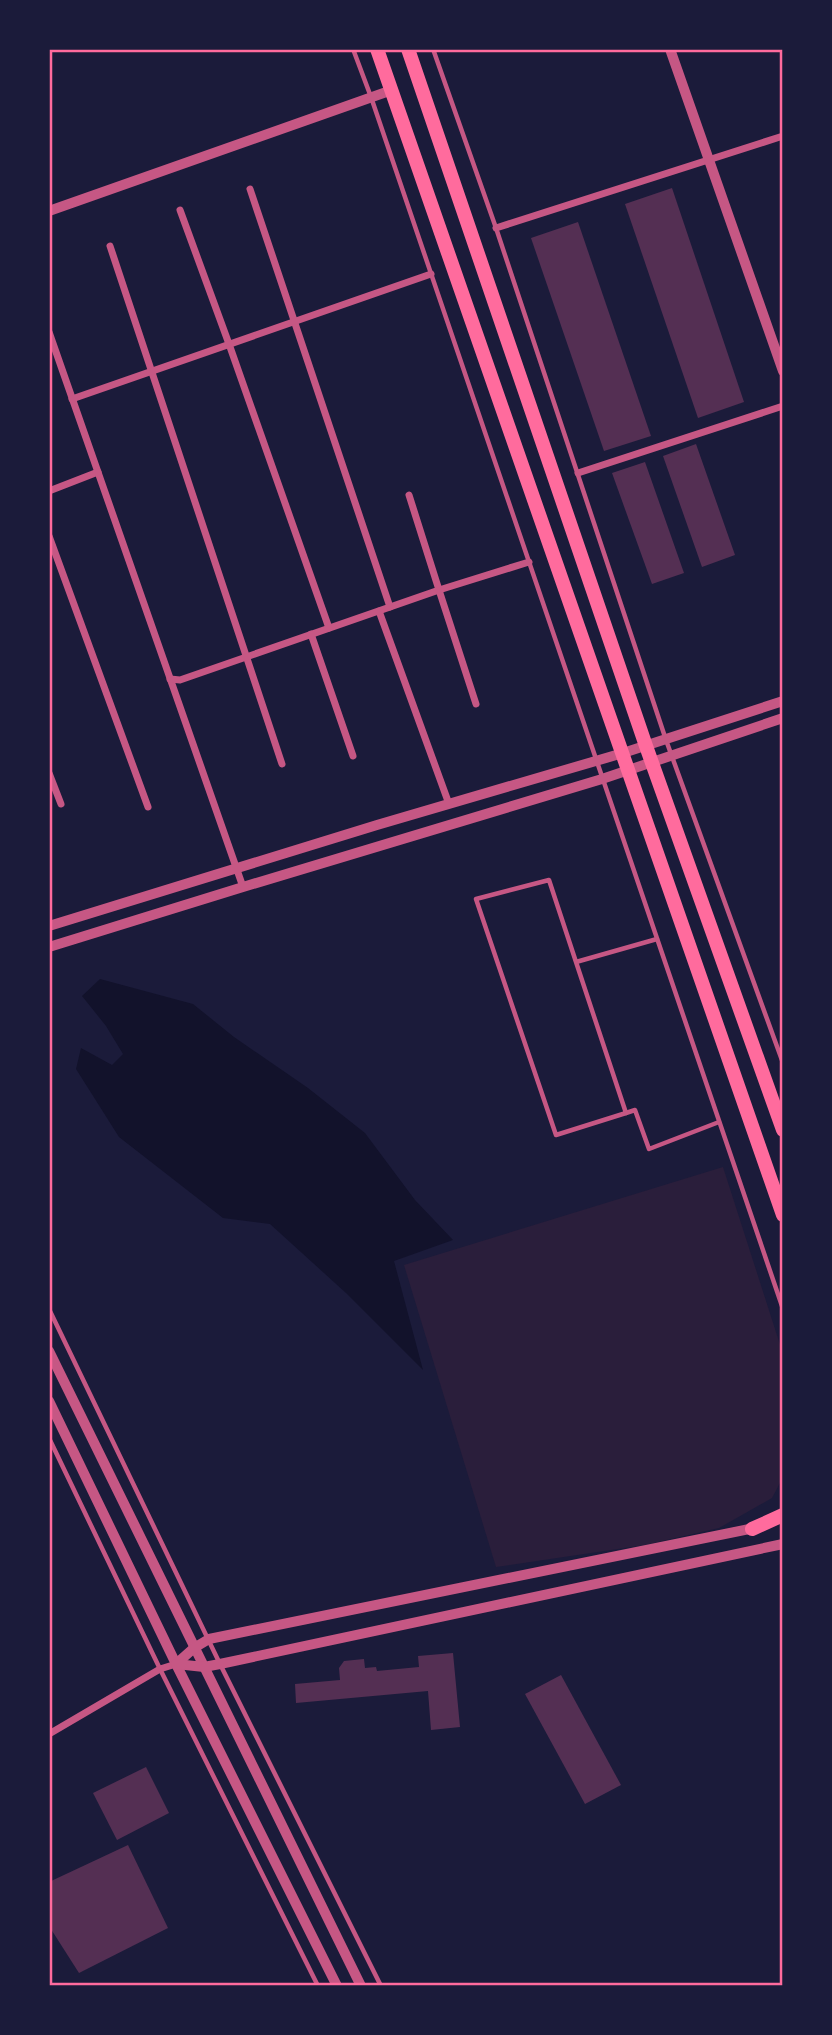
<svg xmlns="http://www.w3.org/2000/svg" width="832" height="2035" viewBox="0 0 832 2035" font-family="'Source Serif 4',serif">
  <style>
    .green { fill: #2a1e3b }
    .water { fill: #12122b }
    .building { fill: #542f53 }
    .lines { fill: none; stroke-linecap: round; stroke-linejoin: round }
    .service { stroke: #c65784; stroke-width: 4.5 }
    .minor { stroke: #c65784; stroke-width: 7 }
    .tertiary { stroke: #c65784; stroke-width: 10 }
    .primary { stroke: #ff6b9d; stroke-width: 14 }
    .neatline { fill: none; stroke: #ff6b9d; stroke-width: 2.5 }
  </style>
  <rect width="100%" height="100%" fill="#1b1b3a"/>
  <path class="green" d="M723 1167 783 1354V1477L772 1498 719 1528 645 1545 496 1567 404 1265Z"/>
  <path class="water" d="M100 979 193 1004 234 1037 308 1088 365 1133 415 1200 453 1240 394 1261 423 1370 346 1293 270 1224 223 1218 119 1137 76 1069 81 1048 112 1065 123 1054 106 1026 82 996Z"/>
  <g class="building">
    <path d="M672 188 744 402 698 418 625 204Z"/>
    <path d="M578 222 651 436 604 451 531 238Z"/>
    <path d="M696 444 735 555 702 567 663 456Z"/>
    <path d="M645 462 684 573 652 584 612 473Z"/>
    <path d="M453 1653 460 1727 431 1730 428 1691 296 1703 295 1684 340 1680 339 1668 344 1661 364 1659 365 1668 376 1667 377 1671 419 1667 418 1656Z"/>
    <path d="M561 1675 621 1785 585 1804 525 1694Z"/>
    <path d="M146 1767 169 1813 117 1840 93 1793Z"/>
    <path d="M128 1845 168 1928 79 1973 49 1926V1882Z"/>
  </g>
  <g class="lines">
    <g class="service">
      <path d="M353 49 371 97 783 1309"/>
      <path d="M433 49 496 228 666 740 783 1063"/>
      <path d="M576 962 549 880 476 899 556 1135 626 1113 576 962 657 939"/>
      <path d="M626 1113 635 1110 649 1149 719 1122"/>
      <path d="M49 1309 220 1664 381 1986"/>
      <path d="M49 1438 160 1669 318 1986"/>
    </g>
    <g class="minor">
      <path d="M250 189 390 607"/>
      <path d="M180 210 229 344 329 628"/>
      <path d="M496 228 783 136"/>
      <path d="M110 246 282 764"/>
      <path d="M49 332 243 887"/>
      <path d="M72 399 431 274"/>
      <path d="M578 473 783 406"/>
      <path d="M49 491 98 472"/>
      <path d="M49 536 148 807"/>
      <path d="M379 611 449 804"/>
      <path d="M311 634 353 756"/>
      <path d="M170 679 180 680 439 590 409 495"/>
      <path d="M476 704 439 590 529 562"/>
      <path d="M49 773 61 804"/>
      <path d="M49 1734 160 1669 176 1664"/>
    </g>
    <g class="tertiary">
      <path d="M670 49 783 371"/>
      <path d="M49 211 392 90"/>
      <path d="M49 926 377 825 623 753 783 701"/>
      <path d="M49 947 243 887 602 779 783 718"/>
      <path d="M49 1351 361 1986"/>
      <path d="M49 1401 176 1664 337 1986"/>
      <path d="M176 1664 194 1648 209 1639 759 1527"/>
      <path d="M176 1664 204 1667 220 1664 783 1544"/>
    </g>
    <g class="primary">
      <path d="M377 49 783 1215"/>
      <path d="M408 49 646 746 783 1130"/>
      <path d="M752 1529 783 1515"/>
    </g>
  </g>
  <rect width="832" height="2035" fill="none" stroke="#1b1b3a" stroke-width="102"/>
  <rect x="51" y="51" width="730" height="1933" class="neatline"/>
</svg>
